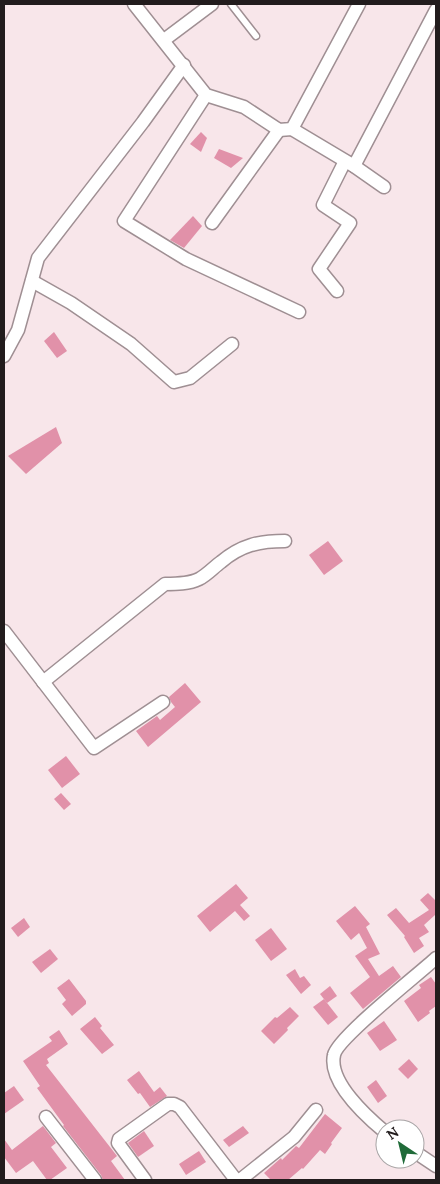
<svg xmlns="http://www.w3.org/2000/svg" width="440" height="1184" viewBox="0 0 440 1184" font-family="Lora,serif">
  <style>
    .building { fill: #e191a9 }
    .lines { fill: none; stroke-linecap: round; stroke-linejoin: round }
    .lane-casing { stroke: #9f8f93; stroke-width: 9 }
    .street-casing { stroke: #9f8f93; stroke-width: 15 }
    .lane { stroke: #fff; stroke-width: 6 }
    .street { stroke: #fff; stroke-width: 12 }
  </style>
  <rect width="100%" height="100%" fill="#f8e6ea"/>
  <g class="building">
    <path d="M201 132 207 138 201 152 190 144Z"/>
    <path d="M219 149 243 158 231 168 214 158Z"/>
    <path d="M193 216 202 226 184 248 170 240Z"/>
    <path d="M54 332 67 351 57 358 44 341Z"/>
    <path d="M56 427 62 443 26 474 8 456Z"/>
    <path d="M328 541 343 561 324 575 309 555Z"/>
    <path d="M185 683 201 702 148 747 136 731 157 716 160 720 175 707 171 702 169 697Z"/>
    <path d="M66 756 80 774 62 788 48 770Z"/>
    <path d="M61 793 71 804 64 810 54 799Z"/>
    <path d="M236 884 248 898 240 905 250 916 244 921 235 911 210 932 197 916Z"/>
    <path d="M428 893 436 901V917L435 915 424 925 429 932 419 938 424 946 414 953 404 937 405 936 387 915 396 908 409 923 429 910 420 900Z"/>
    <path d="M355 906 370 924 366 927 380 954 368 959 379 976 393 966 401 977 363 1009 350 993 370 977 355 956 367 948 359 933 351 940 336 921Z"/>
    <path d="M24 918 30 927 18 937 11 928Z"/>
    <path d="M271 928 287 949 271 961 255 940Z"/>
    <path d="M50 949 58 959 41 973 32 962Z"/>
    <path d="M295 969 300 978 304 976 311 985 301 994 286 975Z"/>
    <path d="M431 977 436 984V1006L429 1011 430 1013 418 1022 404 1001 421 988 419 985Z"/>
    <path d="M69 979 86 1001V1004L72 1016 62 1004 66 1000 57 988Z"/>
    <path d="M330 986 337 996 327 1003 320 994Z"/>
    <path d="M324 999 338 1017 328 1025 313 1007Z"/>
    <path d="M290 1007 299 1016 287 1028 288 1030 274 1044 261 1031 275 1017 277 1018Z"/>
    <path d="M95 1017 102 1026 100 1028 114 1045 102 1054 80 1029Z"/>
    <path d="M384 1021 397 1040 380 1051 367 1033Z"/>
    <path d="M59 1030 68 1044 47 1059 49 1063 46 1065 117 1156 111 1161 125 1180H103L101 1175 63 1126 64 1125 37 1088 40 1086 23 1061 52 1041 49 1037Z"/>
    <path d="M409 1059 418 1069 408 1079 398 1069Z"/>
    <path d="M139 1071 154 1092 160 1087 167 1096 150 1107 140 1093 138 1094 127 1080Z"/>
    <path d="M376 1080 387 1096 378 1103 367 1087Z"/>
    <path d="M14 1086 24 1100 4 1114V1093Z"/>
    <path d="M325 1114 342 1128 331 1143 332 1144 325 1154 320 1150 303 1169 302 1168 288 1180H271L264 1173 281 1158 282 1160 296 1146 299 1148Z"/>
    <path d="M43 1126 56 1143 51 1147 67 1168 50 1180H47L33 1161 16 1173 4 1157V1139L12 1150Z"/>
    <path d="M243 1126 249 1133 229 1147 223 1140Z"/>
    <path d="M144 1131 154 1146 138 1157 128 1143Z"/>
    <path d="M199 1151 206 1162 186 1175 179 1164Z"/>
  </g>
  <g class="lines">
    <g class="lane-casing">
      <path id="lane" d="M231 4 256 36"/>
    </g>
    <g class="street-casing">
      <g id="street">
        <path d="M134 4 206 95 244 107 279 130 292 129 359 4"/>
        <path d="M164 40 212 4"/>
        <path d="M206 95 124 221 186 259 299 312"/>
        <path d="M292 129 354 166 384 187"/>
        <path d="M354 166 436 10"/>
        <path d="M212 223 279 130"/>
        <path d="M32 281 71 303 131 344 174 382 190 378 232 344"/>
        <path d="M337 291 319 269 350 223 323 205 345 161"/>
        <path d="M4 356 18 330 38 258 143 122 184 65"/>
        <path d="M4 631 94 748 163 702"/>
        <path d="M43 682 165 584C176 584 189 584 199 579 207 575 214 567 221 562 241 545 259 541 285 541"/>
        <path d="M46 1117 95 1180"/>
        <path d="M385 1132C367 1117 328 1082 334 1055 337 1038 419 974 436 958"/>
        <path d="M415 1152 436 1166"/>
        <path d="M145 1180 118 1143 119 1139 168 1104H174L180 1107 236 1180"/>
        <path d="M240 1180 294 1137 316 1110"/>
      </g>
    </g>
    <use href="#lane" class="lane"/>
    <use href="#street" class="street"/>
  </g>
  <rect width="440" height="1184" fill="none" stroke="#221c1d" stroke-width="10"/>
  <g transform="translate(400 1144) rotate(325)"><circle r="24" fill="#ffffff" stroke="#a7a4a5"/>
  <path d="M0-4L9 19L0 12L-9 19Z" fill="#206b39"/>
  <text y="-8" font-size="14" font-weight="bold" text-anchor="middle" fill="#221c1d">N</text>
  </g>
</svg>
